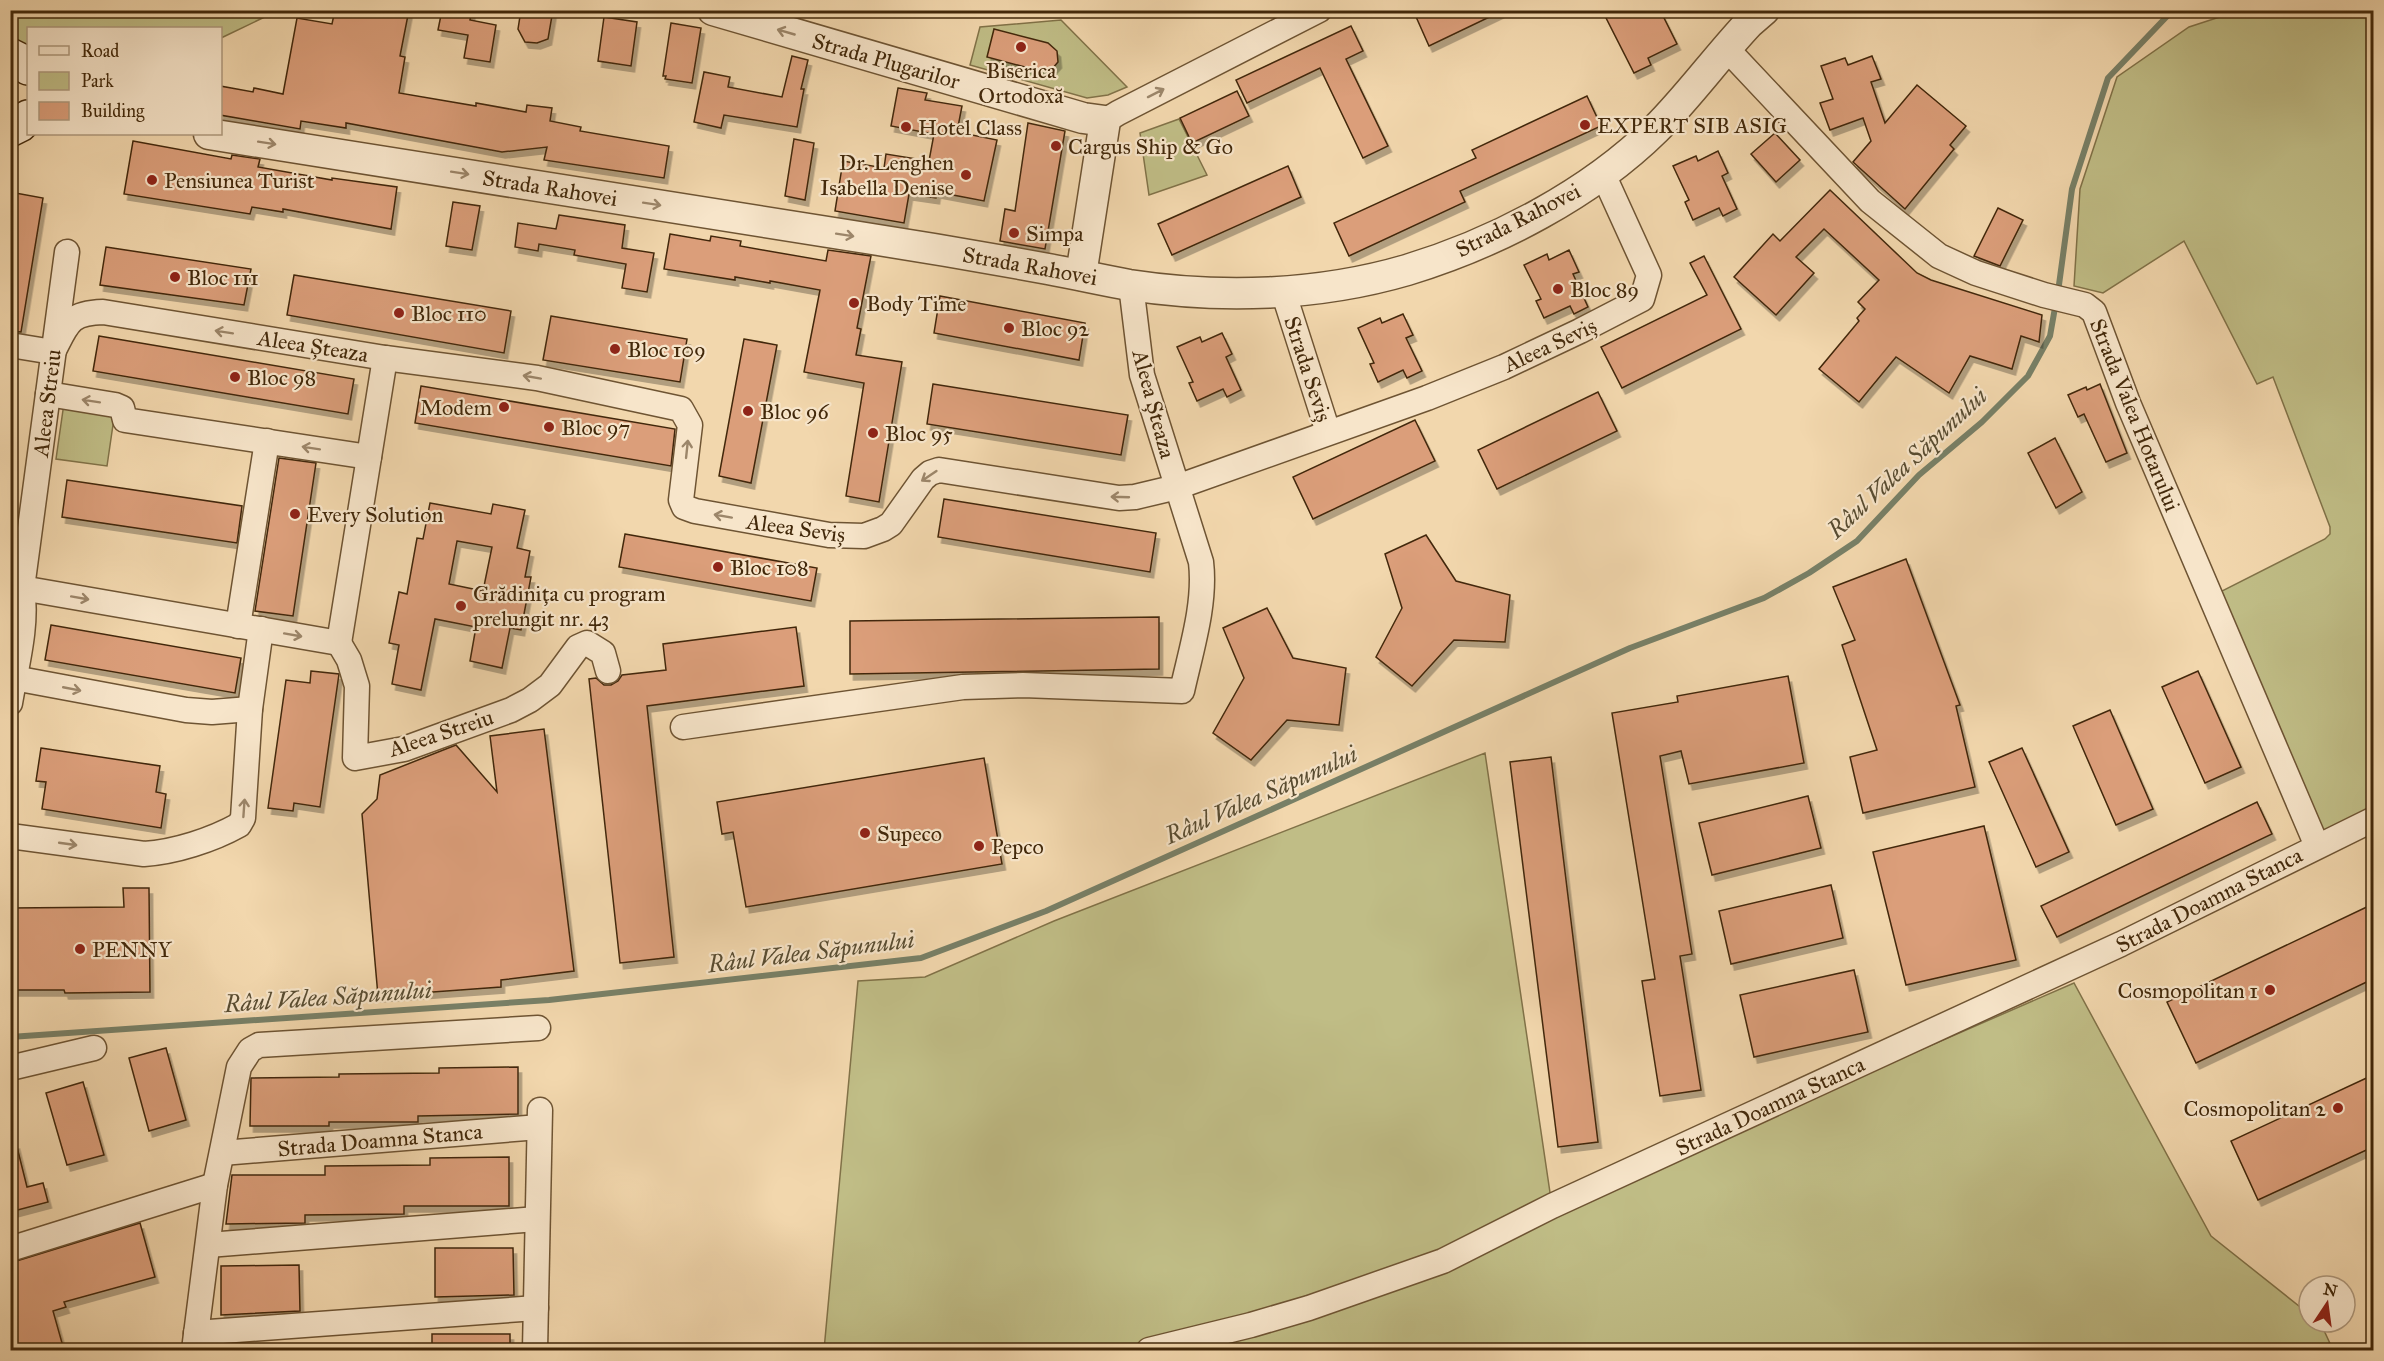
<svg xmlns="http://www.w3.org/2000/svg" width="2384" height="1361" viewBox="0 0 2384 1361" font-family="'IM FELL Great Primer',serif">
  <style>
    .green { fill: #c0bd86; stroke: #817248; stroke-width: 1.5 }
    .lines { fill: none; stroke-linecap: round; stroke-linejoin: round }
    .stream { stroke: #788067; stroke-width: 6 }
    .building { fill: #db9e7a; stroke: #42280a; stroke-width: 1.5; fill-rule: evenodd; filter: url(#shadow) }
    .minor-casing { stroke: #6e5433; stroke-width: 27 }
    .tertiary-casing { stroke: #6e5433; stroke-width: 33 }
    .secondary-casing { stroke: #42280a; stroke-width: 36 }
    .minor { stroke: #f7e5ca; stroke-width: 24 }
    .tertiary { stroke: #f7e5ca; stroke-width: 30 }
    .secondary { stroke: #f7e5ca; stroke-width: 33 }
    .oneway { stroke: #9c866a }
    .poi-dot { fill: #8f2418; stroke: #f7e5ca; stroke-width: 2 }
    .labels { text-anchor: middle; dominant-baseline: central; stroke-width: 4.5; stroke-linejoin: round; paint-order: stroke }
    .street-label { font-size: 22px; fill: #42280a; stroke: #f7e5ca }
    .poi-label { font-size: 22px; fill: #42280a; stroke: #f7e5ca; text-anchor: start }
    .water-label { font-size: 24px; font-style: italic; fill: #584c31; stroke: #f7e5ca }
  </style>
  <defs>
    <filter id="shadow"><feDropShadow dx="3.5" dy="6" stdDeviation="0" flood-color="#0004"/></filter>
  </defs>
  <rect width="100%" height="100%" fill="#f2d7ad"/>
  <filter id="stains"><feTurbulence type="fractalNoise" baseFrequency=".00333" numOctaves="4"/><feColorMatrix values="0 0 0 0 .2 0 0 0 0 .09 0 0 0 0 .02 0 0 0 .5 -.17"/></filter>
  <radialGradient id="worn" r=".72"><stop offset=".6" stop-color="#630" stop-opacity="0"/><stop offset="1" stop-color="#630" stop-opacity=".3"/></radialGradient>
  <g class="green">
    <path d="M10 11H270L269 15 221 38 220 28H28V50L11 40Z"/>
    <path d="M2238 11H2373V813L2322 837 2216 594 2325 539 2330 534V527L2273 377 2257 384 2184 241 2103 293 2074 286 2080 189 2117 77 2189 27Z"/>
    <path d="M1061 20 1127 87 1108 95 1087 98 970 65 980 27Z"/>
    <path d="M1179 119 1207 175 1149 195 1140 133Z"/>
    <path d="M64 403 115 411 107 466 56 459Z"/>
    <path d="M1485 753 1552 1206 1631 1176 2074 983 2211 1236 2309 1314V1322L2321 1324 2333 1350H824L858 981 925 977 1054 921Z"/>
  </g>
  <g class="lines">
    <g class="stream">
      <path d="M2058 292 2072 189 2108 78 2173 10"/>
      <path d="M10 1037 549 1000 921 958 1046 911 1630 648 1764 598 1809 573 1857 541 1919 475 1982 422 2028 376 2050 336 2056 302"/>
    </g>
  </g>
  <g class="building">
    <path d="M335 10H409L400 56 405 57 399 93 476 106V103L526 112 527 105 552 108 550 121 581 127 580 131 669 146 664 178 544 160 547 147 502 152 346 123V128L301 121 300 129 220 115V86L253 92 254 88 283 94 297 18 332 24Z"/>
    <path d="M442 10H472L470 20 496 25 490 62 464 58 468 35 438 30Z"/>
    <path d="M521 10H553L548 39 537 43 525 42 518 29Z"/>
    <path d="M1413 10H1504L1429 46Z"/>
    <path d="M1602 10H1660L1677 44 1648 58 1651 65 1634 73Z"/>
    <path d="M604 17 637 22 631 66 598 61Z"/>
    <path d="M671 23 701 28 692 83 665 79 666 76H663Z"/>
    <path d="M1351 26 1363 51 1346 59 1388 146 1363 158 1320 68 1247 103 1236 80Z"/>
    <path d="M994 29 1048 43 1057 51 1058 62 1052 69 1040 71 987 57Z"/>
    <path d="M792 56 808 60 801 89H804L797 127 724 115 721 128 694 122 704 72 730 77 728 87 782 97Z"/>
    <path d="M1872 56 1881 79 1871 82 1885 123 1917 85 1966 126 1950 145 1954 149 1905 209 1853 162 1871 141 1863 118 1830 130 1820 103 1833 99 1821 66 1845 58 1848 65Z"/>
    <path d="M898 88 927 93 925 100 962 106 957 132 997 140 984 201 937 192 936 198 909 194 904 223 835 211 843 161 884 168 886 154 929 161 934 134 891 126Z"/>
    <path d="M1237 91 1249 116 1192 143 1180 118Z"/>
    <path d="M1587 96 1601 126 1460 191 1465 202 1349 256 1334 223 1476 158 1472 150Z"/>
    <path d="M1028 123 1065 131 1045 249 1000 241 1005 209 1015 211Z"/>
    <path d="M1775 133 1800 160 1776 182 1751 154Z"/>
    <path d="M794 139 814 143 805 200 785 196Z"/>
    <path d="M133 141 231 159 232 155 260 159 258 167 332 180V178L397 187 391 229 283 209V212L252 207 250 214 124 194Z"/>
    <path d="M1718 151 1728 173 1722 176 1737 209 1723 216 1719 208 1693 220 1685 202 1689 200 1673 166 1696 156 1698 161Z"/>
    <path d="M1288 166 1301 197 1172 255 1158 224Z"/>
    <path d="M1830 190 1917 273 1931 280 2042 315 2039 342 2021 336 2012 369 1970 356 1949 393 1896 357 1859 402 1819 369 1859 321 1857 318 1865 309 1858 302 1879 280 1824 229 1796 257 1814 273 1776 315 1734 277 1773 234 1780 241Z"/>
    <path d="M10 192 43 198 21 332 10 331Z"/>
    <path d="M453 202 480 206 472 250 446 246Z"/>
    <path d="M1998 208 2023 220 2000 266 1974 256Z"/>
    <path d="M559 215 625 225 622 248 654 253 647 292 622 288 626 264 574 255 575 250 539 244 538 251 515 247 518 223 556 229Z"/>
    <path d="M670 234 710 241 711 236 741 241 740 246 826 261 828 250 871 256 857 328 861 329 856 355 902 362 879 502 846 496 864 383 804 372 820 290 770 281V283L735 277V280L664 269Z"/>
    <path d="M106 247 251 269 244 305 100 285Z"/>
    <path d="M1569 250 1579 272 1573 274 1588 307 1574 314 1570 306 1544 318 1536 301 1541 299 1524 265 1547 254 1549 260Z"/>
    <path d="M1704 256 1741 329 1622 388 1601 347 1707 295 1690 263Z"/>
    <path d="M294 275 511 311 504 353 287 315Z"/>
    <path d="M940 296 1085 323 1079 360 934 333Z"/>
    <path d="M1403 314 1413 335 1406 338 1422 371 1407 378 1403 370 1378 382 1370 364 1374 363 1358 328 1380 318 1382 323Z"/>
    <path d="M551 316 687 339 680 382 543 360Z"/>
    <path d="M1222 333 1232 354 1226 357 1241 390 1227 397 1223 389 1197 401 1189 383 1193 382 1177 347 1200 337 1202 342Z"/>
    <path d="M99 336 354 379 348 414 93 371Z"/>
    <path d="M744 339 777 345 751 483 719 476Z"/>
    <path d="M933 384 1128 415 1121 455 927 424Z"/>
    <path d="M2100 384 2127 453 2106 462 2084 414 2078 417 2068 395 2086 387 2087 390Z"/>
    <path d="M421 386 675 429 671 466 415 423Z"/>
    <path d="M1598 392 1617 431 1497 489 1478 450Z"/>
    <path d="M1415 420 1435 461 1313 519 1293 477Z"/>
    <path d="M2055 438 2082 492 2056 508 2028 453Z"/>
    <path d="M279 458 316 463 293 616 255 611Z"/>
    <path d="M67 480 242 506 237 543 62 517Z"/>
    <path d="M944 499 1156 533 1150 572 938 537Z"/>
    <path d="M430 503 491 514 493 504 525 510 517 548 530 551 525 577H531L521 630 510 628 502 668 470 661 476 627 435 619 421 690 392 684 399 645 389 643 399 592 407 594 417 538 423 539ZM457 541 492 547 483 591 449 584Z"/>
    <path d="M625 534 817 568 811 601 619 567Z"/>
    <path d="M1426 535 1456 581 1510 595 1505 642 1454 640 1412 686 1376 657 1402 608 1385 554Z"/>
    <path d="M1906 559 1960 705 1956 706 1975 787 1863 813 1850 757 1877 750 1842 645 1855 640 1833 587Z"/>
    <path d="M1267 608 1293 658 1346 668 1339 725 1287 720 1251 760 1213 733 1244 678 1223 628Z"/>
    <path d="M1159 617V669L850 674V621Z"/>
    <path d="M51 625 241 658 235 693 45 660Z"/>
    <path d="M796 627 804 686 647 706 674 957 620 963 589 679 596 678 604 685H611L618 681 622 675 666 670 663 644Z"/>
    <path d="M311 671 339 674 320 807 294 803 293 811 268 808 286 680 310 683Z"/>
    <path d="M2198 671 2241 767 2205 783 2162 687Z"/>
    <path d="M1788 676 1804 763 1689 784 1681 751 1660 756 1692 954 1680 956 1701 1090 1660 1096 1642 981 1655 979 1612 713 1678 702 1677 696Z"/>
    <path d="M2110 710 2153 809 2116 825 2073 726Z"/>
    <path d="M544 729 574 971 501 980V987L378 996 362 814 377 799 380 775 456 745 497 792 490 736Z"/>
    <path d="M41 748 160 766 156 792 166 794 161 828 42 809 46 782 36 781Z"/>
    <path d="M2022 748 2069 852 2036 867 1989 762Z"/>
    <path d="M1551 757 1598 1142 1558 1147 1510 762Z"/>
    <path d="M984 758 1002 864 746 907 733 832 722 834 717 802Z"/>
    <path d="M1808 796 1821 848 1712 875 1699 823Z"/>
    <path d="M2257 802 2272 834 2057 937 2041 906Z"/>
    <path d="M1984 826 2016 960 1906 985 1873 852Z"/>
    <path d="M1831 885 1843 938 1731 964 1719 911Z"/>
    <path d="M123 888H149L150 992 65 993 64 990H10V908L124 907Z"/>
    <path d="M2373 904V979L2196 1063 2167 1002Z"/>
    <path d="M1854 970 1868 1032 1754 1057 1740 995Z"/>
    <path d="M166 1048 186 1120 149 1131 129 1058Z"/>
    <path d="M518 1067V1114L418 1116V1122H329V1126H250L251 1078 339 1077V1074L439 1073V1068Z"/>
    <path d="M2373 1075V1147L2258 1200 2231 1141Z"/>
    <path d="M83 1082 104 1155 67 1165 46 1093Z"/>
    <path d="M16 1143 27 1187 43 1183 48 1202 10 1212V1144Z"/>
    <path d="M509 1157V1206H404V1214L305 1215V1223L226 1224 232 1175H325V1166L430 1165V1158Z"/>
    <path d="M140 1223 155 1277 64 1302 66 1307 53 1311 64 1350H10V1263Z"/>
    <path d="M435 1248H513L514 1295 435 1297Z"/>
    <path d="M299 1265 300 1311 221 1315V1266Z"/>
    <rect x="432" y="1334" width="78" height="16"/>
  </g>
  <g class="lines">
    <g class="minor-casing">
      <g id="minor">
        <path d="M1726 48 1870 201 1939 256 1976 273 2044 295 2085 305 2094 312 2128 403 2317 846"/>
        <path d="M1105 121 1118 113 1319 10"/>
        <path d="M1283 291 1328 432"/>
        <path d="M10 345 53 352"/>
        <path d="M53 352C68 323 69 313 103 312L385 358 537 378 681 409 690 425 681 500 684 507 695 511 829 535 864 536 883 529 891 524 923 479 930 473 939 470 1119 498 1135 497 1177 487 1427 398 1504 367 1580 331 1642 299 1649 275 1603 174"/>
        <path d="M48 394 115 405 122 408 125 420 369 457"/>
        <path d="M10 586 339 643"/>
        <path d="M238 626 267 441"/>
        <path d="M339 643 349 660 357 686 355 758 404 749 511 710 530 700 550 685 578 647 587 643 603 653 608 671"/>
        <path d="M339 643 385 358"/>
        <path d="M14 678 186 710 212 712 250 709"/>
        <path d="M10 703C16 667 28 625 22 588L67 252"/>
        <path d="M683 727 963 687 1023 685 1182 691C1191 650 1206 604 1201 562L1142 375 1131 285"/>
        <path d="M10 836 144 854C175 852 212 840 239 825L243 818 250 709 261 629"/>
        <path d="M10 1068 94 1048"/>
        <path d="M222 1153 539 1127"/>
        <path d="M208 1245 537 1219"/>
        <path d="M10 1249 215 1185"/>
        <path d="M196 1333 536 1308"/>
        <path d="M194 1350 215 1185 239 1067 250 1050 259 1045 538 1028"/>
        <path d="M535 1350 540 1110"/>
        <path d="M1149 1350 1251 1325 1309 1308 1443 1261 1552 1206 2121 944 2374 819"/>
      </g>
    </g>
    <g class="tertiary-casing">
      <g id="tertiary">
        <path d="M713 10 1083 118 1105 121 1081 275"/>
        <path d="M209 134C424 168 639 202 853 236 918 246 983 257 1048 269 1075 274 1102 280 1129 285 1221 299 1318 296 1407 270 1496 243 1590 194 1656 129 1689 96 1717 57 1749 23L1764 10"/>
      </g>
    </g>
    <g class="secondary-casing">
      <g id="secondary">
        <path d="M10 55 22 61 28 68"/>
        <path d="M10 130 20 125 28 117"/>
      </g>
    </g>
    <use href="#minor" class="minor"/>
    <use href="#tertiary" class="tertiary"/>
    <use href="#secondary" class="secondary"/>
  </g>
  <defs><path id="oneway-shaft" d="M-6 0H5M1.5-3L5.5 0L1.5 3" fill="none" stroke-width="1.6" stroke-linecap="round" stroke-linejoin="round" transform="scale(1.5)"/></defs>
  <g class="oneway">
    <use href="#oneway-shaft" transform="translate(786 32) rotate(-164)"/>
    <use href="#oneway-shaft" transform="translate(1156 93) rotate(-27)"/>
    <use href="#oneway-shaft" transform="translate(267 143) rotate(9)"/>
    <use href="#oneway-shaft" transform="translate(460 173) rotate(9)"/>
    <use href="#oneway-shaft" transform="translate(652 204) rotate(9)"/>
    <use href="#oneway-shaft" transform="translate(845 235) rotate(9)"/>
    <use href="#oneway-shaft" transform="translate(224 332) rotate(-171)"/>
    <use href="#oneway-shaft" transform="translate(532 377) rotate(-170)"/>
    <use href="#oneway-shaft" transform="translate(91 401) rotate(-171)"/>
    <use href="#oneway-shaft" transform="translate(311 448) rotate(-171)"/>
    <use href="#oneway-shaft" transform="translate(687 449) rotate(-84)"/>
    <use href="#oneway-shaft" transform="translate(929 476) rotate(146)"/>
    <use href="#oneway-shaft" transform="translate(1120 497) rotate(-178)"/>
    <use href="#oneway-shaft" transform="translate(723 516) rotate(-170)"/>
    <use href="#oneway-shaft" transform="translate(80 598) rotate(10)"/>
    <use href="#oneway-shaft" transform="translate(293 635) rotate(10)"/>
    <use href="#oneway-shaft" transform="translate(72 689) rotate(11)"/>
    <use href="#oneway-shaft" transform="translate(244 808) rotate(-86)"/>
    <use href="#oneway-shaft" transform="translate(68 844) rotate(8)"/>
  </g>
  <g class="poi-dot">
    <circle cx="1021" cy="47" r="6"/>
    <circle cx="1585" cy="125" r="6"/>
    <circle cx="906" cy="127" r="6"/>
    <circle cx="1056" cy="146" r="6"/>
    <circle cx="966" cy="175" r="6"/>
    <circle cx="152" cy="180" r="6"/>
    <circle cx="1014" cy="233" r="6"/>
    <circle cx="175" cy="277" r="6"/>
    <circle cx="1558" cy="289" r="6"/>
    <circle cx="854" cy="303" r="6"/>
    <circle cx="399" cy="313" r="6"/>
    <circle cx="1009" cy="328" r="6"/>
    <circle cx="615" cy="349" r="6"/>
    <circle cx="235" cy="377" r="6"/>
    <circle cx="504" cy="407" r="6"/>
    <circle cx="748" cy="411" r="6"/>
    <circle cx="549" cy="427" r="6"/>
    <circle cx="873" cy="433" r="6"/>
    <circle cx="295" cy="514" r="6"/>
    <circle cx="718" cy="567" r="6"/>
    <circle cx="461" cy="606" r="6"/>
    <circle cx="865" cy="833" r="6"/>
    <circle cx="979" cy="846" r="6"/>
    <circle cx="80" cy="949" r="6"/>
    <circle cx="2270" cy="990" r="6"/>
    <circle cx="2338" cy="1108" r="6"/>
  </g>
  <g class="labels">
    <g class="street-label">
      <text transform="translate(886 61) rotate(16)">Strada Plugarilor</text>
      <text transform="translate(550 188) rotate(9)">Strada Rahovei</text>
      <text transform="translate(1518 220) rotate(-27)">Strada Rahovei</text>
      <text transform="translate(1030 266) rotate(10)">Strada Rahovei</text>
      <text transform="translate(1550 345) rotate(-25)">Aleea Seviș</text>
      <text transform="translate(313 346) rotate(9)">Aleea Șteaza</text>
      <text transform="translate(1308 369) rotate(72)">Strada Seviș</text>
      <text transform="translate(47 403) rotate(-83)">Aleea Streiu</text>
      <text transform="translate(1154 404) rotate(75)">Aleea Șteaza</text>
      <text transform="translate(2135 415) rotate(68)">Strada Valea Hotarului</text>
      <text transform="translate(796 528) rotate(8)">Aleea Seviș</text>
      <text transform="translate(441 733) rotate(-18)">Aleea Streiu</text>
      <text transform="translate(2209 900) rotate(-27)">Strada Doamna Stanca</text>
      <text transform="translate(1770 1106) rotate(-25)">Strada Doamna Stanca</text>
      <text transform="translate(380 1140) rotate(-5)">Strada Doamna Stanca</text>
    </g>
    <g class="poi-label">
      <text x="1021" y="70" text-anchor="middle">Biserica<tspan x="1021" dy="25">Ortodoxă</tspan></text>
      <text x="1597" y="125">EXPERT SIB ASIG</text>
      <text x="918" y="127">Hotel Class</text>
      <text x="1068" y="146">Cargus Ship &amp; Go</text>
      <text x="954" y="162" text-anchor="end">Dr. Lenghen<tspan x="954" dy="25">Isabella Denise</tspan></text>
      <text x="164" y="180">Pensiunea Turist</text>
      <text x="1026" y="233">Simpa</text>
      <text x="187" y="277">Bloc 111</text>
      <text x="1570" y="289">Bloc 89</text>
      <text x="866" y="303">Body Time</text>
      <text x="411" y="313">Bloc 110</text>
      <text x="1021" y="328">Bloc 92</text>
      <text x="627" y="349">Bloc 109</text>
      <text x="247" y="377">Bloc 98</text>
      <text x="492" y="407" text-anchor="end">Modem</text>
      <text x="760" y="411">Bloc 96</text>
      <text x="561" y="427">Bloc 97</text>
      <text x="885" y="433">Bloc 95</text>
      <text x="307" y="514">Every Solution</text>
      <text x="730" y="567">Bloc 108</text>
      <text x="473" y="593">Grădinița cu program<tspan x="473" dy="25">prelungit nr. 43</tspan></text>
      <text x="877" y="833">Supeco</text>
      <text x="991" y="846">Pepco</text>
      <text x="92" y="949">PENNY</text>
      <text x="2258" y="990" text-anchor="end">Cosmopolitan 1</text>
      <text x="2326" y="1108" text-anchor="end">Cosmopolitan 2</text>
    </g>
    <g class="water-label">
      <text transform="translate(1907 463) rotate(-43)">Râul Valea Săpunului</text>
      <text transform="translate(1261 795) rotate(-24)">Râul Valea Săpunului</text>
      <text transform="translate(811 952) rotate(-7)">Râul Valea Săpunului</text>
      <text transform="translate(328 997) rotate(-4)">Râul Valea Săpunului</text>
    </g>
  </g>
  <rect width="2384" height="1361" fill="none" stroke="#f2d7ad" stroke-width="36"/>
  <rect x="12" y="12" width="2360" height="1337" fill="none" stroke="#42280a" stroke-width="3"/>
  <rect x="18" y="18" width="2348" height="1325" fill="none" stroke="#42280a" stroke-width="1.5"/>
  <rect x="27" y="27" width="195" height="108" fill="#f7e5ca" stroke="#af997d" stroke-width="1.5"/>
  <rect x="39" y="46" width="30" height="9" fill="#f7e5ca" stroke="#af997d" stroke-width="1.5"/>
  <text x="81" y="57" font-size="18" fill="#42280a">Road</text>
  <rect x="39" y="72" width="30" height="18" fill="#c0bd86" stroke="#af997d" stroke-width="1.5"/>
  <text x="81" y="87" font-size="18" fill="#42280a">Park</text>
  <rect x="39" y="102" width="30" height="18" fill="#db9e7a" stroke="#af997d" stroke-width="1.5"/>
  <text x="81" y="117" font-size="18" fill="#42280a">Building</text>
  <g transform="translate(2327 1304) rotate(13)"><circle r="28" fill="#f7e5ca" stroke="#af997d" stroke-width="1.5"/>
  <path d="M0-4.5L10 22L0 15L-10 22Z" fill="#8f2418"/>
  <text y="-9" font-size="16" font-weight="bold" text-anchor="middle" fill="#42280a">N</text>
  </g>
  <rect width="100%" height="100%" filter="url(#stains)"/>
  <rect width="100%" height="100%" fill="url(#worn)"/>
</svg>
